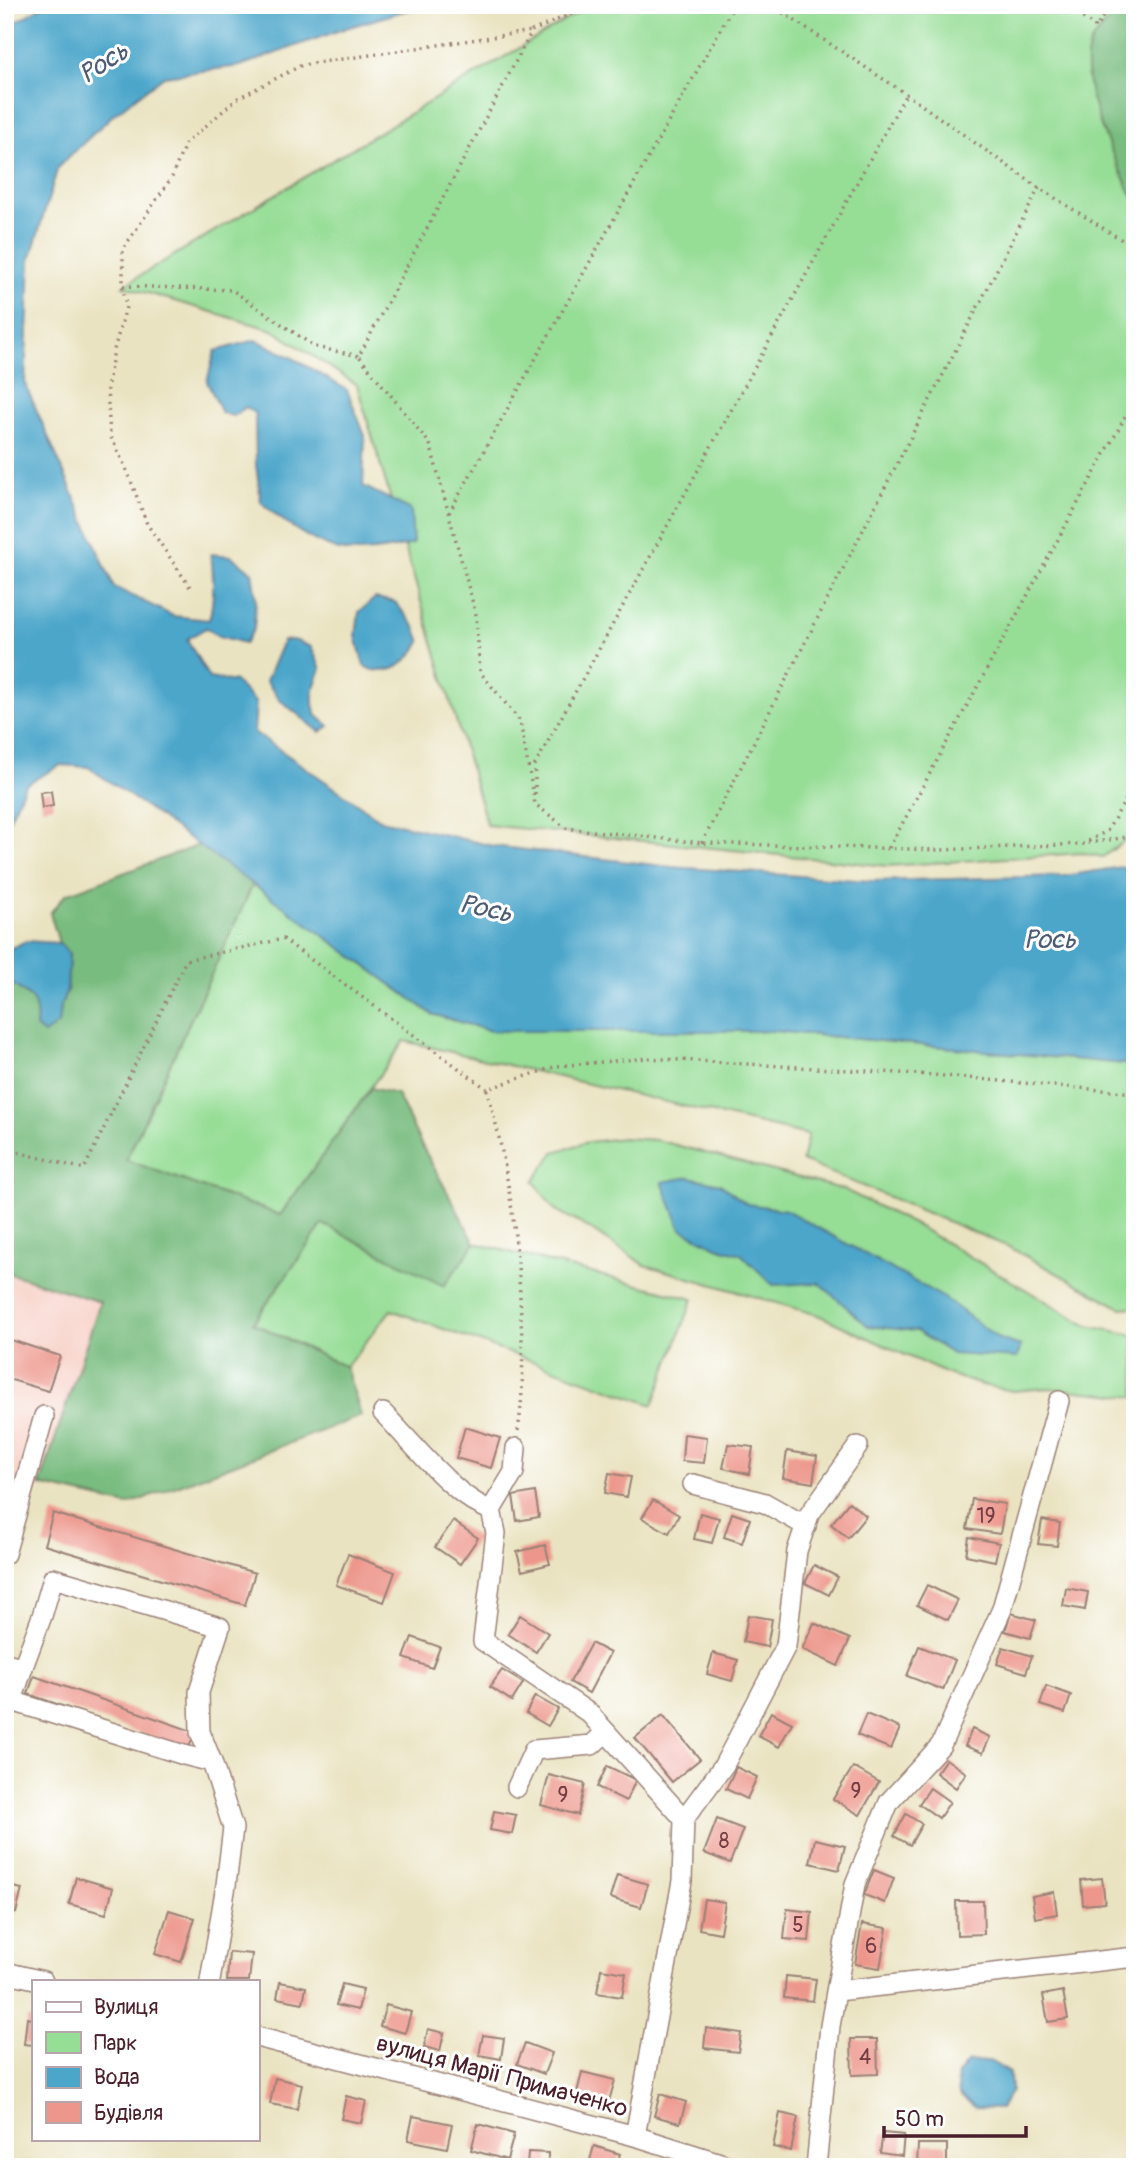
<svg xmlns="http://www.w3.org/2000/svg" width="1140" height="2172" viewBox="0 0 1140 2172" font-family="Pangolin,sans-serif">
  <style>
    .built { fill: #f7d1c7 }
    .green { fill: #96dd96; stroke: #707e60; stroke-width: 2 }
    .forest { fill: #78bc7f; stroke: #616e55; stroke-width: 2 }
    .water { fill: #4ca6ca; stroke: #4b627a; stroke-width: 2 }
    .building { fill: #ed978c }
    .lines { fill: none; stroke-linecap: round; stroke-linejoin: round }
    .minor-casing { stroke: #9a8176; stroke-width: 22 }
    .path { stroke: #9a8176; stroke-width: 3.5; stroke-dasharray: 2 5; stroke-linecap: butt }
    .minor { stroke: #fff; stroke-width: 19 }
    .labels { text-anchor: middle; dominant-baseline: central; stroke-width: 6; stroke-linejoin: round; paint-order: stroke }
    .number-label { font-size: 21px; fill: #733d43 }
    .street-label { font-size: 24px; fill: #4a1f2b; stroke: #fff }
    .water-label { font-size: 26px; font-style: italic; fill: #4b5c73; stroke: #fff }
  </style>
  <rect width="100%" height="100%" fill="#fff"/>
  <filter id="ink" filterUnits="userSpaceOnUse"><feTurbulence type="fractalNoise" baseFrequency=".0143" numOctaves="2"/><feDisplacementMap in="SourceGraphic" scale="14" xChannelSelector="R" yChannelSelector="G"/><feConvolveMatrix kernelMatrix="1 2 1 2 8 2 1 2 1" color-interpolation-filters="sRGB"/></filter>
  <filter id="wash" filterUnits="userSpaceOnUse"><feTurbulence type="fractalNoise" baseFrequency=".00686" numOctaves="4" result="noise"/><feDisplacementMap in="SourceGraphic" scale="28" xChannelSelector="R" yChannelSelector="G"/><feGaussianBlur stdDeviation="1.57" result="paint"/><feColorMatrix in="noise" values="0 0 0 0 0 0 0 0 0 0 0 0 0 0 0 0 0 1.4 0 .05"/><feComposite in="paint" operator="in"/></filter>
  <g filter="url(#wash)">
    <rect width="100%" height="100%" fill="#eae3c1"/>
    <path class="built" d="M5 1272 100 1302 8 1581 5 1580Z"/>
    <g class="green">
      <path d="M591 5H1135V833L1103 857 1083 853 887 866 487 825 357 385 273 330 123 286Z"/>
      <path d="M253 884 432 1014 491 1031H774L1135 1065V1307L1121 1308 1009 1247 802 1161 808 1135 404 1041 280 1215 126 1160Z"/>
      <path d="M623 1138 657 1140 845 1190 919 1227 1088 1326 1135 1335V1397L1048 1388 1013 1391 982 1385 947 1374 818 1315 645 1265 587 1227 554 1209 534 1181 554 1152 588 1142Z"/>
      <path d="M323 1223 444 1285 475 1243 693 1299 653 1405 391 1310 346 1367 253 1324Z"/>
    </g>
    <g class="forest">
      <path d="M1122 5H1135V201C1117 165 1077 86 1089 47 1092 36 1114 15 1122 5Z"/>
      <path d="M199 845 253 884 126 1160 280 1215 371 1088 397 1094 420 1142 475 1243 444 1286 323 1224 253 1323 346 1367 361 1416 127 1505 40 1485 100 1302 5 1272V980C28 994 40 998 36 1027L58 1024 60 1006 67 991 69 953 59 943 50 913 66 894Z"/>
    </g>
    <g class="water">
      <path d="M44 5H424L346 28 240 66 164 76 114 114 58 167 30 260 25 384 114 587 173 616 209 620C215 598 214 577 211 554L231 556 252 572 256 598 254 629 245 643 219 636 206 628 187 639 209 678 236 682 256 703 254 732 381 820 493 846 672 867 871 881 1064 876 1135 865V1065L774 1031H491L432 1014 143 805 88 767 61 765 25 785 5 829V29Z"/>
      <path d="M256 340 291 357 347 390 365 436 363 486 411 510 413 544C393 549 355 556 336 549 307 540 283 522 261 502L256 465 255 414 246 407 233 416 222 413 207 382 215 351Z"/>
      <path d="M375 598 395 602 415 627 421 642C409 662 388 680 364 666L356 636 359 612Z"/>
      <path d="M294 640 311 647 321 669C315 682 309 700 316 714 318 718 326 723 329 726L320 732 280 700 266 681 283 641Z"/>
      <path d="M26 941 59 943 69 953 67 991 60 1006 58 1024 44 1034 36 1027C40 998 28 994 5 980V951Z"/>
      <path d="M689 1177 720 1184 747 1204 786 1210 946 1299 999 1339 1021 1346 1017 1358 952 1354 916 1331 868 1326 819 1283 773 1285 741 1254 717 1247 681 1229 662 1182Z"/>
      <path d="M990 2061 1010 2073 1011 2090 1000 2109 976 2108 959 2095 957 2074 968 2062Z"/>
    </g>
    <g id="blocks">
      <g class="building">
        <path d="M51 791 53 806 42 808 40 792Z"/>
        <path d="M11 1340 60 1356 48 1391 5 1378V1352H7Z"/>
        <path d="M465 1427 500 1438 491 1468 456 1458Z"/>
        <path d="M684 1434 707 1437 704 1463 682 1461Z"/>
        <path d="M728 1444 753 1447 749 1474 723 1468Z"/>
        <path d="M787 1451 817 1456 813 1483 783 1478Z"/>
        <path d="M609 1473 631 1477 627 1497 605 1493Z"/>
        <path d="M535 1492 539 1517 517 1521 513 1496Z"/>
        <path d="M972 1499 1005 1504 1000 1534 967 1529Z"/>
        <path d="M653 1500 679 1515 669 1533 642 1518Z"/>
        <path d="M849 1502 866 1516 848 1538 831 1524Z"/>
        <path d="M53 1513 255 1573 245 1605 44 1545Z"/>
        <path d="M700 1513 719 1518 712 1543 694 1539Z"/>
        <path d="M732 1513 750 1519 742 1543 724 1537Z"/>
        <path d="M1042 1520 1060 1523 1057 1546 1038 1544Z"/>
        <path d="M453 1521 478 1538 460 1564 435 1547Z"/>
        <path d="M969 1537 999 1543 995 1561 966 1555Z"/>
        <path d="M545 1545 550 1564 522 1571 517 1552Z"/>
        <path d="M348 1554 395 1572 384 1602 336 1585Z"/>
        <path d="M814 1565 838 1577 829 1595 805 1583Z"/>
        <path d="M927 1585 958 1600 948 1620 917 1605Z"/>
        <path d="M1066 1588 1088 1592 1085 1610 1063 1606Z"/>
        <path d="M1011 1613 1036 1620 1030 1638 1005 1631Z"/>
        <path d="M520 1615 548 1633 536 1652 508 1634Z"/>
        <path d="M748 1615 772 1619 767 1647 743 1642Z"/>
        <path d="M814 1623 850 1639 838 1666 802 1649Z"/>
        <path d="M412 1637 440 1647 432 1668 404 1658Z"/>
        <path d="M591 1643 610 1653 589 1693 570 1682Z"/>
        <path d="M919 1646 955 1660 943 1690 907 1676Z"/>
        <path d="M1003 1647 1032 1656 1026 1673 997 1664Z"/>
        <path d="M713 1653 738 1660 732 1681 707 1674Z"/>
        <path d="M502 1670 523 1683 512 1701 490 1687Z"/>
        <path d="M34 1676 195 1732 188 1750 28 1694Z"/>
        <path d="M1046 1686 1071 1695 1065 1713 1040 1705Z"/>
        <path d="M535 1696 558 1709 548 1726 526 1713Z"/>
        <path d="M771 1712 792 1723 779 1747 758 1736Z"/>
        <path d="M866 1714 900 1728 891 1749 857 1735Z"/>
        <path d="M663 1715 700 1759 672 1782 635 1738Z"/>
        <path d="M972 1729 990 1737 983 1753 965 1746Z"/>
        <path d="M946 1759 966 1773 956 1788 936 1773Z"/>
        <path d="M607 1766 636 1780 626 1801 597 1787Z"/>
        <path d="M736 1767 757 1777 747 1799 726 1789Z"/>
        <path d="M853 1767 879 1782 860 1815 833 1799Z"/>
        <path d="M549 1775 585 1784 578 1815 541 1805Z"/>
        <path d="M930 1788 950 1802 939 1818 919 1804Z"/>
        <path d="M494 1811 516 1815 512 1834 490 1830Z"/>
        <path d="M906 1814 922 1824 910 1845 894 1836Z"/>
        <path d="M717 1819 743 1829 730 1863 704 1853Z"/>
        <path d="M815 1839 845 1846 839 1870 810 1863Z"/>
        <path d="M874 1870 894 1878 885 1903 864 1895Z"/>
        <path d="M617 1875 648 1884 641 1907 610 1898Z"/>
        <path d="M76 1877 113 1888 106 1914 69 1904Z"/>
        <path d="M1102 1878 1105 1903 1083 1905 1081 1880Z"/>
        <path d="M5 1885 22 1889 16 1913 5 1911Z"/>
        <path d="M1054 1892 1057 1914 1035 1918 1032 1896Z"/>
        <path d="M704 1899 725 1902 720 1933 699 1929Z"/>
        <path d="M956 1901H983L984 1934 957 1935Z"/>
        <path d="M787 1909 812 1912 809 1941 784 1939Z"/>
        <path d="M169 1910 195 1918 181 1962 155 1954Z"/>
        <path d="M862 1924 887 1928 880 1968 855 1964Z"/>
        <path d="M229 1952 252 1954 249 1981H227Z"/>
        <path d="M601 1969 626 1973 622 1997 597 1993Z"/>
        <path d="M786 1976 816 1979 813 2001 784 1998Z"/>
        <path d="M280 1982 306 1987 303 2003 277 1998Z"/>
        <path d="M342 1984 363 1989 358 2010 336 2005Z"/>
        <path d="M1063 1991 1068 2019 1048 2022 1043 1995Z"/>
        <path d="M386 2005 411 2012 405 2033 380 2026Z"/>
        <path d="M27 2018 33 2019V2045L24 2044Z"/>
        <path d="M706 2028 741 2033 738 2052 704 2048Z"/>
        <path d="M428 2029 444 2033 440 2051 424 2047Z"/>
        <path d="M483 2035 504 2038 501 2059 479 2055Z"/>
        <path d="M851 2039H877L878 2074 852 2075Z"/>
        <path d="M525 2043 552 2053 544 2074 517 2064Z"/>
        <path d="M582 2072 615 2080 609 2101 577 2093Z"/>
        <path d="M275 2078 302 2084 297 2109 270 2104Z"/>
        <path d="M660 2094 686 2102 680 2123 654 2116Z"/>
        <path d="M346 2096 366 2101 361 2123 341 2119Z"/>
        <path d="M780 2113 798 2117 791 2151 773 2147Z"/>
        <path d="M413 2116 452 2124 447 2148 408 2140Z"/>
        <path d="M478 2124 514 2134 507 2160 471 2150Z"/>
        <path d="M883 2133 904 2135 902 2156 880 2153Z"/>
        <path d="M918 2144H947V2167H917Z"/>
        <path d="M594 2146 620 2154 616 2167H588Z"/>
        <path d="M528 2152 548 2153V2167H527Z"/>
      </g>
    </g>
  </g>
  <g filter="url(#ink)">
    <use href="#blocks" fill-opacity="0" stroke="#9a8176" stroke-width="2"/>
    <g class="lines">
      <g class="minor-casing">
        <g id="minor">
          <path d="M383 1413C410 1440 456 1499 491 1510"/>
          <path d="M516 1448 514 1472 491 1510 496 1533 483 1641 589 1713 684 1819"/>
          <path d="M693 1484 765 1503 806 1526"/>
          <path d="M5 1554 44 1416"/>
          <path d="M5 1663 23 1667 42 1616 53 1578 220 1627 199 1692 200 1732 212 1762 233 1828 226 1885 210 1981"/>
          <path d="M23 1667 12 1701 184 1755 212 1762"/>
          <path d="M517 1787 534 1750 592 1745 606 1732"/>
          <path d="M5 1972 43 1981"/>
          <path d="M837 1991 1135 1957"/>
          <path d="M257 2037 635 2136 733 2167"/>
          <path d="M635 2136 682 1881 684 1819 724 1765 786 1646 797 1551 809 1515 858 1446"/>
          <path d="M816 2167 830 2026 855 1884 889 1802 941 1745 1002 1609 1059 1401"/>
        </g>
      </g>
      <g class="path">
        <path d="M591 5 532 31 359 356 430 444 476 615 480 672 520 721 535 804 566 828 702 843 941 850 1083 844 1107 831 1135 784"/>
        <path d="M771 5 906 94 1039 188 1135 248"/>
        <path d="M1066 5 1096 28 1110 5"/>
        <path d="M123 286 232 290 315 347 359 356"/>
        <path d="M449 513 734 5"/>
        <path d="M190 587 147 524 128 473 110 435 107 389 114 350 126 307 123 286V249L172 177 185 144 238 98 302 65 532 31"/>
        <path d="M535 794V765L906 94"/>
        <path d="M702 843 1039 188"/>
        <path d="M1088 843 1135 836"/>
        <path d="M889 848 1135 399"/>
        <path d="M5 1149 84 1169 186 960 283 939 487 1089"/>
        <path d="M518 1431C524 1391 523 1358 521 1318 518 1238 508 1165 487 1089L557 1066 646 1058 933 1075 1135 1093"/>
      </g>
      <use href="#minor" class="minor"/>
    </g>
  </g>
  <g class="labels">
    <g class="number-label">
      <text x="986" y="1516">19</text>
      <text x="856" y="1791">9</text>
      <text x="563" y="1795">9</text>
      <text x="724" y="1841">8</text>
      <text x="798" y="1925">5</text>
      <text x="871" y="1946">6</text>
      <text x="865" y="2057">4</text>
    </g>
    <g class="street-label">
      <text transform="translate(502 2076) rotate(15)">вулиця Марії Примаченко</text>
    </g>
    <g class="water-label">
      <text transform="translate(104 63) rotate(-33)">Рось</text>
      <text transform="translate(486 909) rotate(12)">Рось</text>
      <text x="1050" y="940">Рось</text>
    </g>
  </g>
  <rect width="1140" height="2172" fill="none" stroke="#fff" stroke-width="28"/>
  <rect x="32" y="1980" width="228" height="161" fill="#ffffff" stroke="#b7a5aa" stroke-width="2"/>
  <rect x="46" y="2002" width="35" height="10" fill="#ffffff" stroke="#b7a5aa" stroke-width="2"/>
  <text x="94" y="2014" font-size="21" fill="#4a1f2b">Вулиця</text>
  <rect x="46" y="2032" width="35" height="21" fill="#96dd96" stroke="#b7a5aa" stroke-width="2"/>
  <text x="94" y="2050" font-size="21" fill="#4a1f2b">Парк</text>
  <rect x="46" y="2067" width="35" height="21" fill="#4ca6ca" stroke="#b7a5aa" stroke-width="2"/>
  <text x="94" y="2084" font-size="21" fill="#4a1f2b">Вода</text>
  <rect x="46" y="2102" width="35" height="21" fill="#ed978c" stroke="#b7a5aa" stroke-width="2"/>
  <text x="94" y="2120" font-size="21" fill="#4a1f2b">Будівля</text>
  <path d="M884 2126v10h142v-10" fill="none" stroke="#4a1f2b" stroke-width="3.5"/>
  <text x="895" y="2126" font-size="21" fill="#4a1f2b" stroke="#ffffff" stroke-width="5" paint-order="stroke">50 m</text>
</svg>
